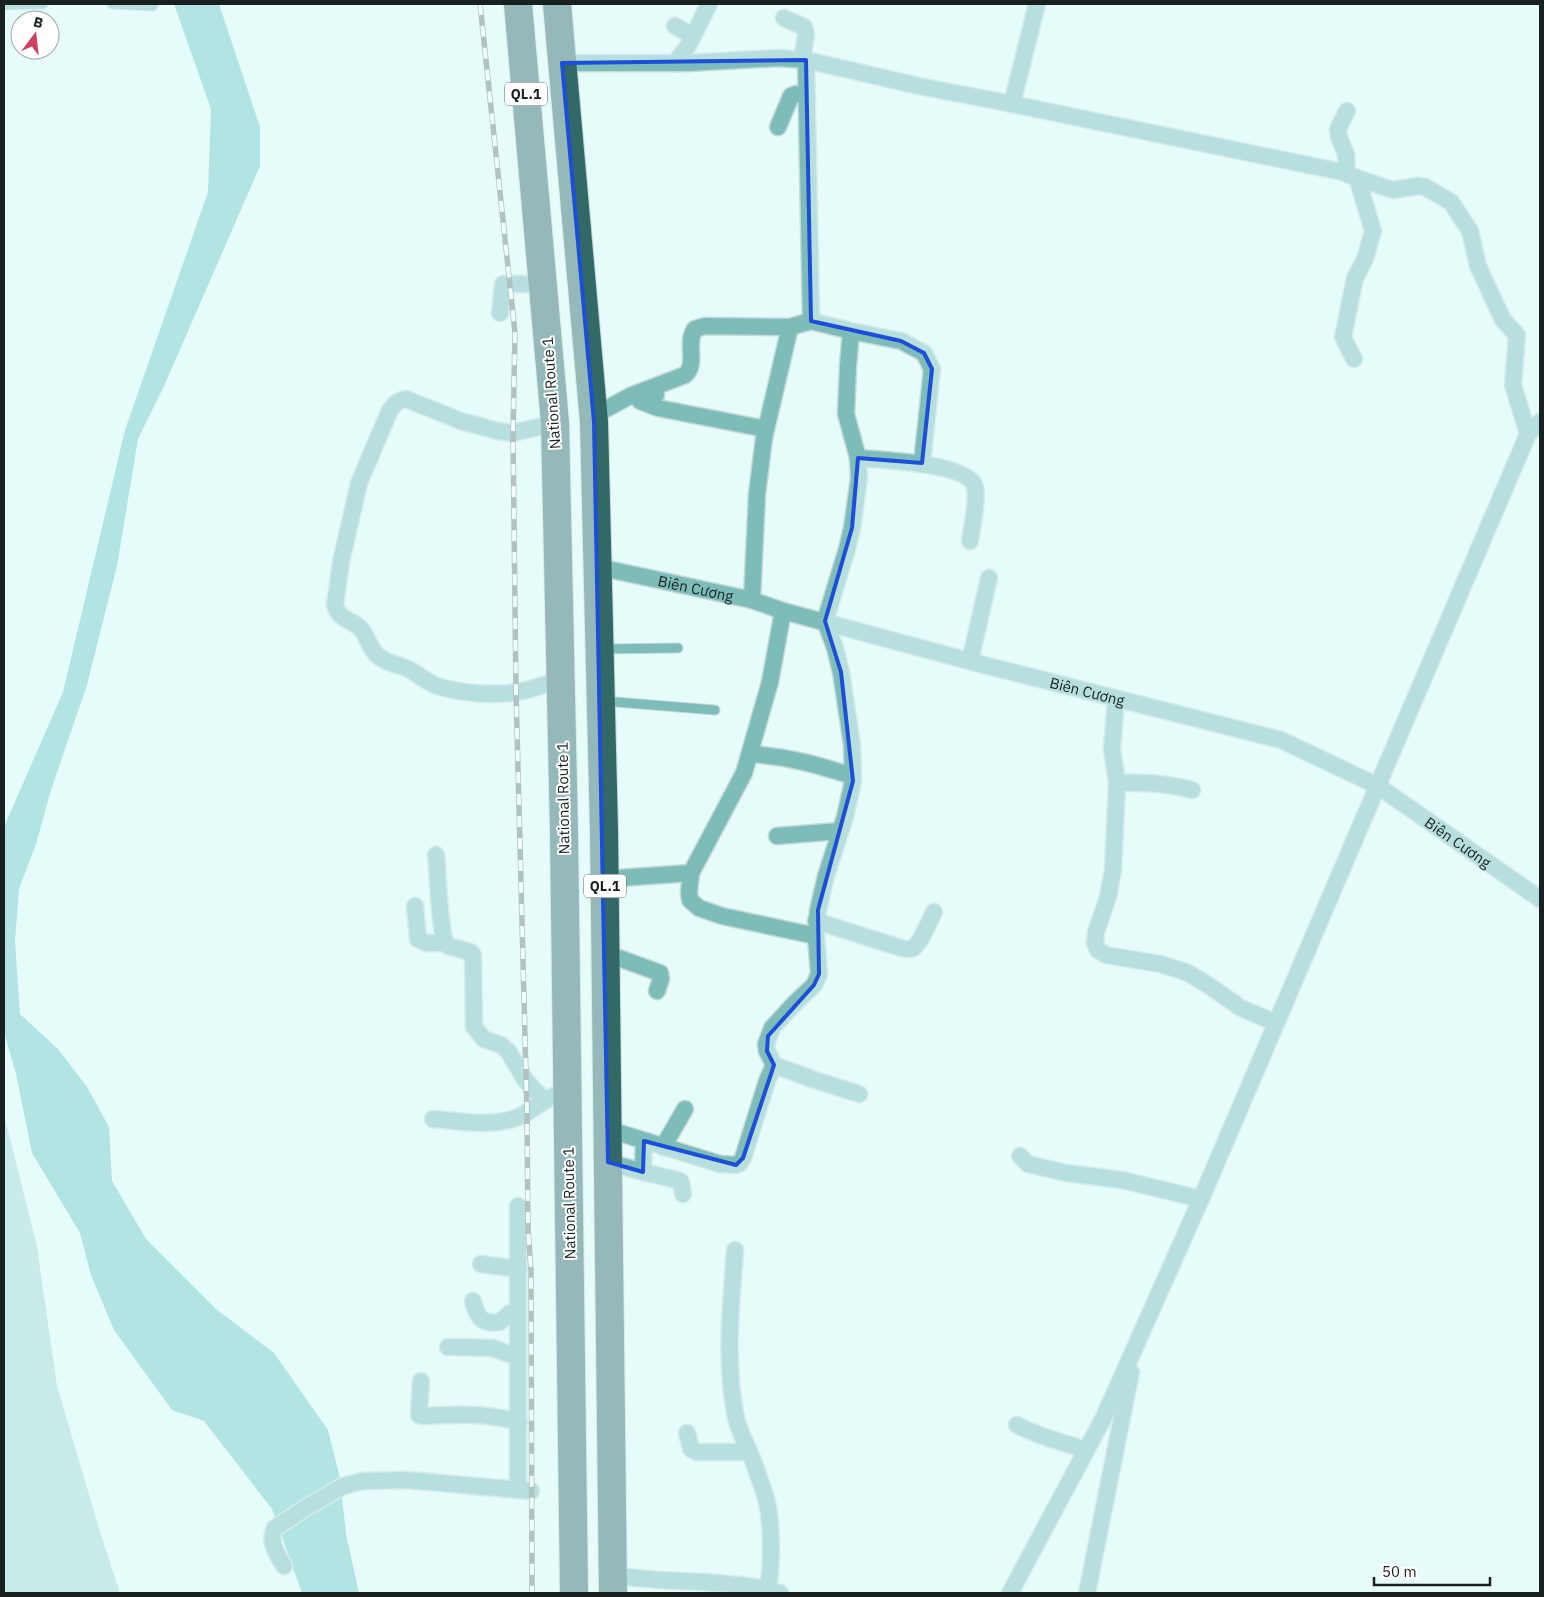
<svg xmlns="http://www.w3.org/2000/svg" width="1544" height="1597" viewBox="0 0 1544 1597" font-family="'IBM Plex Sans',sans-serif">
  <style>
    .green { fill: #a5d8d5 }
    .water { fill: #72c8c4 }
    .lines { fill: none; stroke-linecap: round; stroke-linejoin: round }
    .lane-casing { stroke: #c4d9d8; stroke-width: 11 }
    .street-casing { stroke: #c4d9d8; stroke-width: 19 }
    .highway-casing { stroke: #c4d9d8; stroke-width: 30 }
    .lane { stroke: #7dbcb9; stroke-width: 9 }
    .street { stroke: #7dbcb9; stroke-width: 16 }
    .highway { stroke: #326866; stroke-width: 28 }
    .rail-casing { stroke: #6f7d7c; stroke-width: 5.5 }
    .rail { stroke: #fff; stroke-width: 4; stroke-dasharray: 11; stroke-linecap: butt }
    .marked { fill: none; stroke: #1d4ed8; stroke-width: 4; stroke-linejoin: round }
    .labels { text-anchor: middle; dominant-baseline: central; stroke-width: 4; stroke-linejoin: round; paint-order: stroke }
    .shield { fill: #fff; stroke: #5d6363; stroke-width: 1 }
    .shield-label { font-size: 14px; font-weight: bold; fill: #182020 }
    .street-label { font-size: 15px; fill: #182020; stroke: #fff }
  </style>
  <rect width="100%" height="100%" fill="#e5fcfb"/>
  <path class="green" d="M4 1115 37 1247 57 1386 101 1535 120 1593H4Z"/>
  <path class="water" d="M174 4H219L260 127V166L165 384 138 439 117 566 87 685 51 790 36 844 19 889 15 941 20 1014 58 1049 87 1087 109 1127 112 1181 146 1239 216 1309 274 1353 328 1430 340 1478 346 1534 359 1593H302L272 1509 204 1421 172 1410 114 1330 91 1275 80 1233 32 1153 16 1074 4 1032V827L63 692 125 430 208 192 211 109Z"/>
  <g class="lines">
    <g class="lane-casing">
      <g id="lane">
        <path d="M112 4 153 6"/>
        <path d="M4 5 43 4"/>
        <path d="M602 649 678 648"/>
        <path d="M603 701 715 710"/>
      </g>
    </g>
    <g class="street-casing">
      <g id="street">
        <path d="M784 18 804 27 806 35 802 60"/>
        <path d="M675 26 693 36"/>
        <path d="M562 63H687L779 58 806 60 919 86 1012 104 1342 172 1357 178 1373 231 1365 259 1355 278 1343 337 1354 359"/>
        <path d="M675 63 688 46 709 4"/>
        <path d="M1012 104 1037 4"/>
        <path d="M778 127 791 96 796 94 807 96"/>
        <path d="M1347 174 1346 154 1339 137 1338 129 1347 111"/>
        <path d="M1357 178 1393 190 1418 186 1425 187 1451 202 1470 231 1478 266 1503 320 1517 335 1513 385 1528 434"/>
        <path d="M500 313 503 284H543"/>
        <path d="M811 321 851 331 901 341 924 353 932 369 922 463"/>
        <path d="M851 331 848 366 846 414 858 458 859 478 852 528 847 549 825 621 835 648 841 672 852 745 853 781 845 817 826 876 818 910 816 936 819 974 814 985 795 1003 772 1028 766 1044 767 1051 774 1065 812 1079 859 1094"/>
        <path d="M656 395 640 401 658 408 766 429"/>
        <path d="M593 416 630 396 685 375C698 364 685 342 695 329L705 326 790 327"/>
        <path d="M555 423 513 433 498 431 461 421 406 399C398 401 395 403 390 410L359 483 341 562 335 605C338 620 352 619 361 629 368 637 369 647 377 655 385 663 397 664 408 669 419 674 428 684 441 687 461 693 496 696 517 692 532 690 546 684 561 679"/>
        <path d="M858 458C880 460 969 463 975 487 978 500 972 528 970 541"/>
        <path id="s1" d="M598 567 752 600 783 611 984 665 1281 740 1378 786 1540 899"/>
        <path d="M752 600 757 494 764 438 790 327 811 321 806 60"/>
        <path d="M970 661 989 578"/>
        <path d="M1116 699 1112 749 1117 783"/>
        <path d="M750 754C787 756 817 765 853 776"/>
        <path d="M1192 790C1165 783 1145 782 1117 783L1113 870 1108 897 1096 932 1095 943 1098 950 1106 955 1160 964 1186 972 1205 983 1241 1008 1276 1023"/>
        <path d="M777 836 840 831"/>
        <path d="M436 855C438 871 439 937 448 946L470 952 473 955 474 1027 484 1039 501 1045 508 1051 526 1081 545 1101"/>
        <path d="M691 873 689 892 690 900 699 908 722 916 816 936"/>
        <path d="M604 879 691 873 744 773 770 682 783 611"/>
        <path d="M415 906 418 939 427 943H445"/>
        <path d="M816 921 901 948C905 949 909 950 913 948 921 943 929 921 934 912"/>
        <path d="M605 953 660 973 661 979 657 991"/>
        <path d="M433 1119C460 1121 495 1128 521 1116 532 1110 542 1101 553 1096"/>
        <path d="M607 1129 720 1164 736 1165 740 1163 743 1158 767 1081 774 1065"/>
        <path d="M663 1147 685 1109"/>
        <path d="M1020 1156 1028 1164 1066 1173 1122 1180 1201 1199"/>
        <path d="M608 1162 643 1172 644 1141"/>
        <path d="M643 1172 677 1180 681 1182 683 1194"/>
        <path d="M518 1206V1490"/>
        <path d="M735 1250C731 1304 725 1359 735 1413 738 1432 749 1448 755 1466 759 1478 764 1490 767 1502 772 1526 772 1565 768 1589"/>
        <path d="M481 1264 519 1269"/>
        <path d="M473 1301C477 1317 482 1325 500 1322L510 1313 518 1310"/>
        <path d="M448 1347 493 1348 509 1354H518"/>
        <path d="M421 1381 419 1415 423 1416C457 1414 487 1413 519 1422"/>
        <path d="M1017 1425C1039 1437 1063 1442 1086 1450"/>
        <path d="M687 1433 691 1449 697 1452H749"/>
        <path d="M284 1566C277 1555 268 1541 275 1528L307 1507 343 1486 363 1481 407 1480 531 1491"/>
        <path d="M613 1575C643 1580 672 1581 703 1582 729 1584 755 1585 780 1593"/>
        <path d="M1010 1593 1103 1419 1201 1199 1528 434 1540 422"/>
        <path d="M1087 1593 1131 1372"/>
      </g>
    </g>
    <g class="highway-casing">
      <g id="highway">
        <path d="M518 4 555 423 564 832 574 1593"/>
        <path d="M557 4 594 422 604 831 613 1593"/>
      </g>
    </g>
    <use href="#lane" class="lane"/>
    <use href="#street" class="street"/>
    <use href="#highway" class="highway"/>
    <g class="rail-casing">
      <path id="rail" d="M480 4 515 333 513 433 516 692 527 1113 528 1229 531 1270 532 1593"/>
    </g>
    <use href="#rail" class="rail"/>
  </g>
  <path d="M0 0H1544V1597H0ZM806 60 811 321 901 341 924 353 932 369 922 463 858 458 852 528 825 621 841 672 853 781 818 910 819 974 814 985 768 1036 767 1051 774 1065 743 1158 736 1165 644 1141 643 1172 608 1162 594 422 562 63Z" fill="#e5fcfb" fill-opacity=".55" fill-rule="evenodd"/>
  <path class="marked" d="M806 60 811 321 901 341 924 353 932 369 922 463 858 458 852 528 825 621 841 672 853 781 818 910 819 974 814 985 768 1036 767 1051 774 1065 743 1158 736 1165 644 1141 643 1172 608 1162 594 422 562 63Z"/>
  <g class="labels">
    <g class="shield">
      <rect x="505" y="82.5" width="42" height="23" rx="4"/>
      <rect x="584" y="874.5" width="42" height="23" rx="4"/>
    </g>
    <g class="shield-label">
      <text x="526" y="94">QL.1</text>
      <text x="605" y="886">QL.1</text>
    </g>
    <g class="street-label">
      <text transform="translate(551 393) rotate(-94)">National Route 1</text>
      <text stroke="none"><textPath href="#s1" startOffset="100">Biên Cương</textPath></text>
      <text stroke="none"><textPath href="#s1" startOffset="505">Biên Cương</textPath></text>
      <text transform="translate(563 798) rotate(-91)">National Route 1</text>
      <text stroke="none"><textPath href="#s1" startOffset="910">Biên Cương</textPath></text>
      <text transform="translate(569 1203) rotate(-91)">National Route 1</text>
    </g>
  </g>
  <rect width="1544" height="1597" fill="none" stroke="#182020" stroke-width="10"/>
  <g transform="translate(35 35) rotate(15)"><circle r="24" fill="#ffffff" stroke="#a3a6a6"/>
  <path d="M0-4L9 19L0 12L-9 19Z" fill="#d0405f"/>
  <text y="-8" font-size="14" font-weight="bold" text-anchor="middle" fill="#182020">B</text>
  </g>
  <path d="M1374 1577v8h116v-8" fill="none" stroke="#182020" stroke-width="2.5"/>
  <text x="1382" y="1577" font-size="15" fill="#182020" stroke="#ffffff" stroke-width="4" paint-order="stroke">50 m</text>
</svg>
